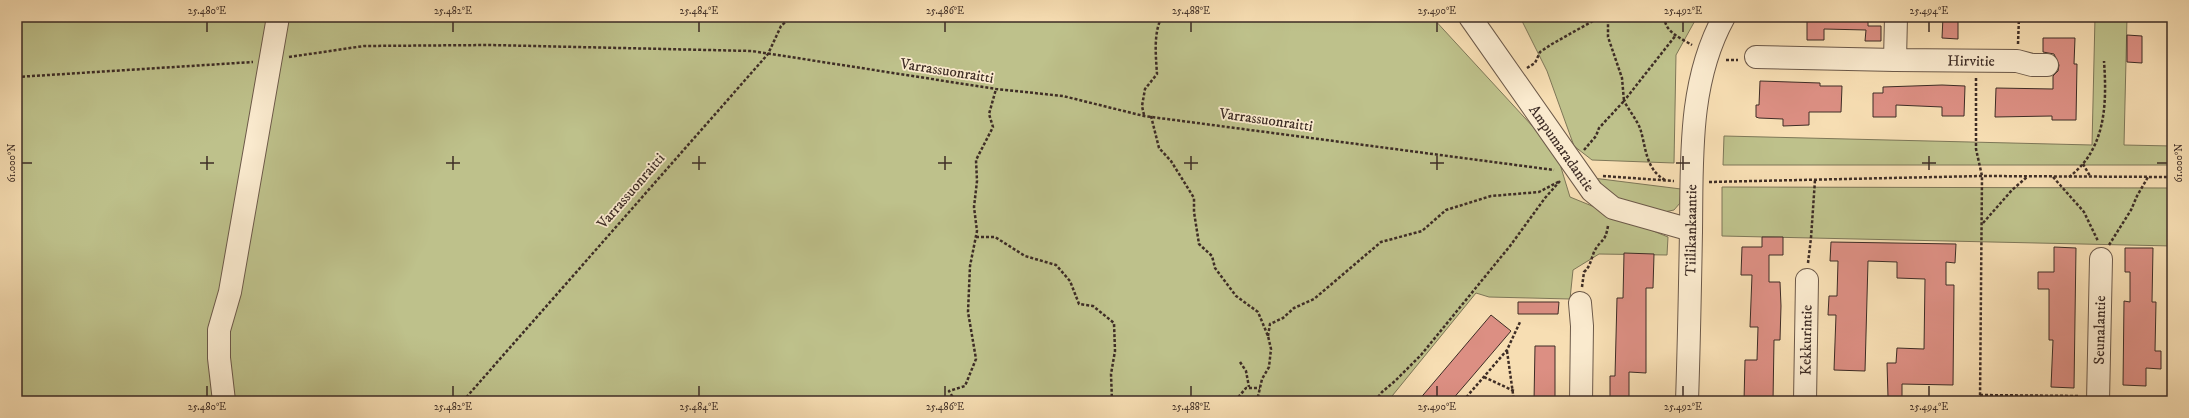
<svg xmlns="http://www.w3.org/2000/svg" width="2189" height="418" viewBox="0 0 2189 418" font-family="'IM FELL DW Pica',serif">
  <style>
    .green { fill: #bec18b; stroke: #7e7758 }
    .building { fill: #dc8f83; stroke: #3e2d26 }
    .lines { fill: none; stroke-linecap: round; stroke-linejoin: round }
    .minor-casing { stroke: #6c5949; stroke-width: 24 }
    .path { stroke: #3e2d26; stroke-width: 2.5; stroke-dasharray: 3 2; stroke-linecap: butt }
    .minor { stroke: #faeace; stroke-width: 22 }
    .ticks { fill: none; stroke: #3e2d26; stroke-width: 1.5 }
    .labels { text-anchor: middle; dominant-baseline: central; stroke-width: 3.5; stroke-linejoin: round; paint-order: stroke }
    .street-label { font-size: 15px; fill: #3e2d26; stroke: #faeace }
    .neatline { fill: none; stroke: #3e2d26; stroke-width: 1.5 }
    .ticks-label { font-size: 10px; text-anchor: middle; fill: #3e2d26 }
  </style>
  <rect width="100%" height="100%" fill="#f7deb3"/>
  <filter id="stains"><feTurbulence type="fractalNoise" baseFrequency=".005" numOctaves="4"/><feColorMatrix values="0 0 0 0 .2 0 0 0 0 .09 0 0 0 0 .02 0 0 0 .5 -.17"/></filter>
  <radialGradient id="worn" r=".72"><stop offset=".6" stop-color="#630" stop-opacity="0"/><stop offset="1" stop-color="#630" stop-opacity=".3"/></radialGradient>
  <g class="green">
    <path d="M17 17H1432L1535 129 1559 161 1570 197 1668 237 1667 255 1599 254 1573 270 1570 299 1489 297 1476 293 1388 401H17Z"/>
    <path d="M1520 17H1697L1676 55 1674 163 1592 160 1574 146 1547 71Z"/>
    <path d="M2095 17H2127L2124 145 2172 146V165H1723L1724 136 2092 145Z"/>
    <path d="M1593 178 1681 189 1680 203 1674 210 1659 213 1613 202Z"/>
    <path d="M1722 187 2172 188V246L1722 236Z"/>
  </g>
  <g class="building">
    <path d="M1807 17H1868V26H1881V41H1865L1866 30 1824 29V40H1807Z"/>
    <path d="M1943 17H1958V39L1942 38Z"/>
    <path d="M2127 35 2142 36V63L2127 62Z"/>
    <path d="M2043 38H2075L2074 64H2077L2076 120H2052V116L1995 117 1996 88 2053 89V76L2058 71 2059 65 2054 54 2043 52Z"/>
    <path d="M1760 81 1820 83V86H1842L1841 112H1809V125L1783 126V119L1759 118 1756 117V105H1759Z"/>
    <path d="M1942 85 1965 86 1964 116H1942V107L1896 105V117H1873V93H1883V87Z"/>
    <path d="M1762 237H1783V255H1769V282H1780L1781 306 1780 340H1774L1773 401H1744L1745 360H1757L1758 327H1750L1752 275H1741L1742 247H1762Z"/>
    <path d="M1831 242 1956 244 1955 263 1946 262V285H1954L1953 385 1902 384V397H1888L1887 363H1896L1897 348 1924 349 1925 279 1897 278V262L1868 261 1865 371 1834 370 1836 315H1828L1829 296H1837L1838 261H1830Z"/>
    <path d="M2054 247 2076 248 2074 388 2051 387 2053 340H2049V289H2038V272H2054Z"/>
    <path d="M2125 248H2153L2152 302H2156L2155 351H2161V369L2146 368V386L2123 385 2124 301 2130 302V272H2125Z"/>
    <path d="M1624 253 1654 254 1653 288H1646V373L1629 372V401H1610V376H1615L1617 298H1623Z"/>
    <path d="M1518 302H1559L1558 314H1518Z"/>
    <path d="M1491 315 1511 331 1470 379 1451 401H1418Z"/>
    <path d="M1535 346H1555V401H1534Z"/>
  </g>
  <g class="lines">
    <g class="minor-casing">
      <g id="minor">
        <path id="s1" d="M1470 17 1592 191 1613 208 1691 230"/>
        <path id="s2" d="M1896 17 1895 60 2017 61 2032 65H2047"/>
        <path d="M1756 57 1895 60"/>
        <path d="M1580 303 1582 326 1581 401"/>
        <path d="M224 401 219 358V330L230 292 278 17"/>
        <path id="s3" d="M1687 401C1689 344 1690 288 1691 231 1692 159 1688 82 1724 17"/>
        <path id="s4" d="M1805 401 1807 280"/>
        <path id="s5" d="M2098 401 2101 259"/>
      </g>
    </g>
    <g class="path">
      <path d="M1665 17C1663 31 1682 39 1692 45"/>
      <path d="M2018 44 2019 17"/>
      <path d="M289 57 364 46 490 45 752 51 996 89 1063 96 1144 116 1554 170"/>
      <path d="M1726 60H1738"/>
      <path d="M1527 68 1535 63 1540 52 1552 44 1600 17"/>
      <path d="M17 77 253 62"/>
      <path d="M1976 78V149L1982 176 1980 401"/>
      <path d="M1144 115 1142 106 1145 89 1157 74C1156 58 1153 32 1162 17"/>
      <path d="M1151 116 1159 148 1171 161 1194 198V212L1199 244 1212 256 1215 268 1236 296 1258 312 1268 336 1271 349 1269 367 1262 379 1257 401"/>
      <path d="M1584 150 1596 136 1599 128 1624 101 1622 78 1608 37V17"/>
      <path d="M2083 164 2090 176"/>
      <path d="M1603 176 1674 181"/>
      <path d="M2053 177 2084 212 2098 241"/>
      <path d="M2069 177C2106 149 2107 104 2104 61"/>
      <path d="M1665 180C1645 169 1646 146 1640 128 1636 119 1629 110 1624 101L1676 35"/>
      <path d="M1709 182 1982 176 2172 177"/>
      <path d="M1983 223 2012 190 2027 177"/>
      <path d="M976 237H995L1025 256 1056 265 1070 281 1079 304 1093 306 1114 323 1115 351 1111 374 1112 401"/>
      <path d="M2109 245 2131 210 2137 196 2148 177"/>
      <path d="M1808 263 1811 238 1815 180"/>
      <path d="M1582 287 1584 272C1591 266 1591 258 1595 250 1602 238 1605 243 1608 226"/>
      <path d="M1268 336 1270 324 1283 318 1294 308 1314 299 1381 242 1422 231 1446 210 1491 196 1539 192 1560 181"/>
      <path d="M1507 351 1514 401"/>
      <path d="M1240 362 1246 371 1249 387"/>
      <path d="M1484 377 1514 391"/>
      <path d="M1980 395 2080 396"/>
      <path d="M463 401 768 54 781 26 791 17"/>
      <path d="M955 401 949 391 965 386 976 359 968 312 970 266 977 231 974 207 977 181 976 160 993 127 989 114 996 89"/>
      <path d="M1235 401 1246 388H1260"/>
      <path d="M1375 401 1382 392 1395 381 1421 355 1510 246 1545 198 1560 181"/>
      <path d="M1463 401 1507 350 1520 322"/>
    </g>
    <use href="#minor" class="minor"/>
  </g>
  <path class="ticks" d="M207 22V32M453 22V32M699 22V32M945 22V32M1191 22V32M1437 22V32M1683 22V32M1929 22V32M207 156V170M453 156V170M699 156V170M945 156V170M1191 156V170M1437 156V170M1683 156V170M1929 156V170M22 163H32M200 163H214M446 163H460M692 163H706M938 163H952M1184 163H1198M1430 163H1444M1676 163H1690M1922 163H1936M2157 163H2167M207 386V396M453 386V396M699 386V396M945 386V396M1191 386V396M1437 386V396M1683 386V396M1929 386V396"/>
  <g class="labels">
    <g class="street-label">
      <text stroke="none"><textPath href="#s2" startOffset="119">Hirvitie</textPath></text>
      <text transform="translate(947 71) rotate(9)">Varrassuonraitti</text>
      <text transform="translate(1266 120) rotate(8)">Varrassuonraitti</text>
      <text stroke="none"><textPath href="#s1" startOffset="160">Ampumaradantie</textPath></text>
      <text transform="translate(631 191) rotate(-49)">Varrassuonraitti</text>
      <text stroke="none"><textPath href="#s3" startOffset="171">Tiilikankaantie</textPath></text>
      <text stroke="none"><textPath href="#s5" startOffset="71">Seunalantie</textPath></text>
      <text stroke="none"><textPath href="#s4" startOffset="61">Kekkurintie</textPath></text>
    </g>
  </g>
  <rect width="2189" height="418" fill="none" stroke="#f7deb3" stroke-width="44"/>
  <rect x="22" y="22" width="2145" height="374" class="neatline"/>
  <g class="ticks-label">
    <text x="207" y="14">25.480°E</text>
    <text x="453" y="14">25.482°E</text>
    <text x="699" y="14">25.484°E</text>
    <text x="945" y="14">25.486°E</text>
    <text x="1191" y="14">25.488°E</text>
    <text x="1437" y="14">25.490°E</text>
    <text x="1683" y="14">25.492°E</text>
    <text x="1929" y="14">25.494°E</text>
    <text transform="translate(11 163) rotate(-90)" y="4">61.000°N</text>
    <text transform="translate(2178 163) rotate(-90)" y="4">61.000°N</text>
    <text x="207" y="410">25.480°E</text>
    <text x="453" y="410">25.482°E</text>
    <text x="699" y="410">25.484°E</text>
    <text x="945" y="410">25.486°E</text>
    <text x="1191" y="410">25.488°E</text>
    <text x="1437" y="410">25.490°E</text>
    <text x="1683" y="410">25.492°E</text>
    <text x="1929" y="410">25.494°E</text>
  </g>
  <rect width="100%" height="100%" filter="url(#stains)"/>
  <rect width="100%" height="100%" fill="url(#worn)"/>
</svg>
